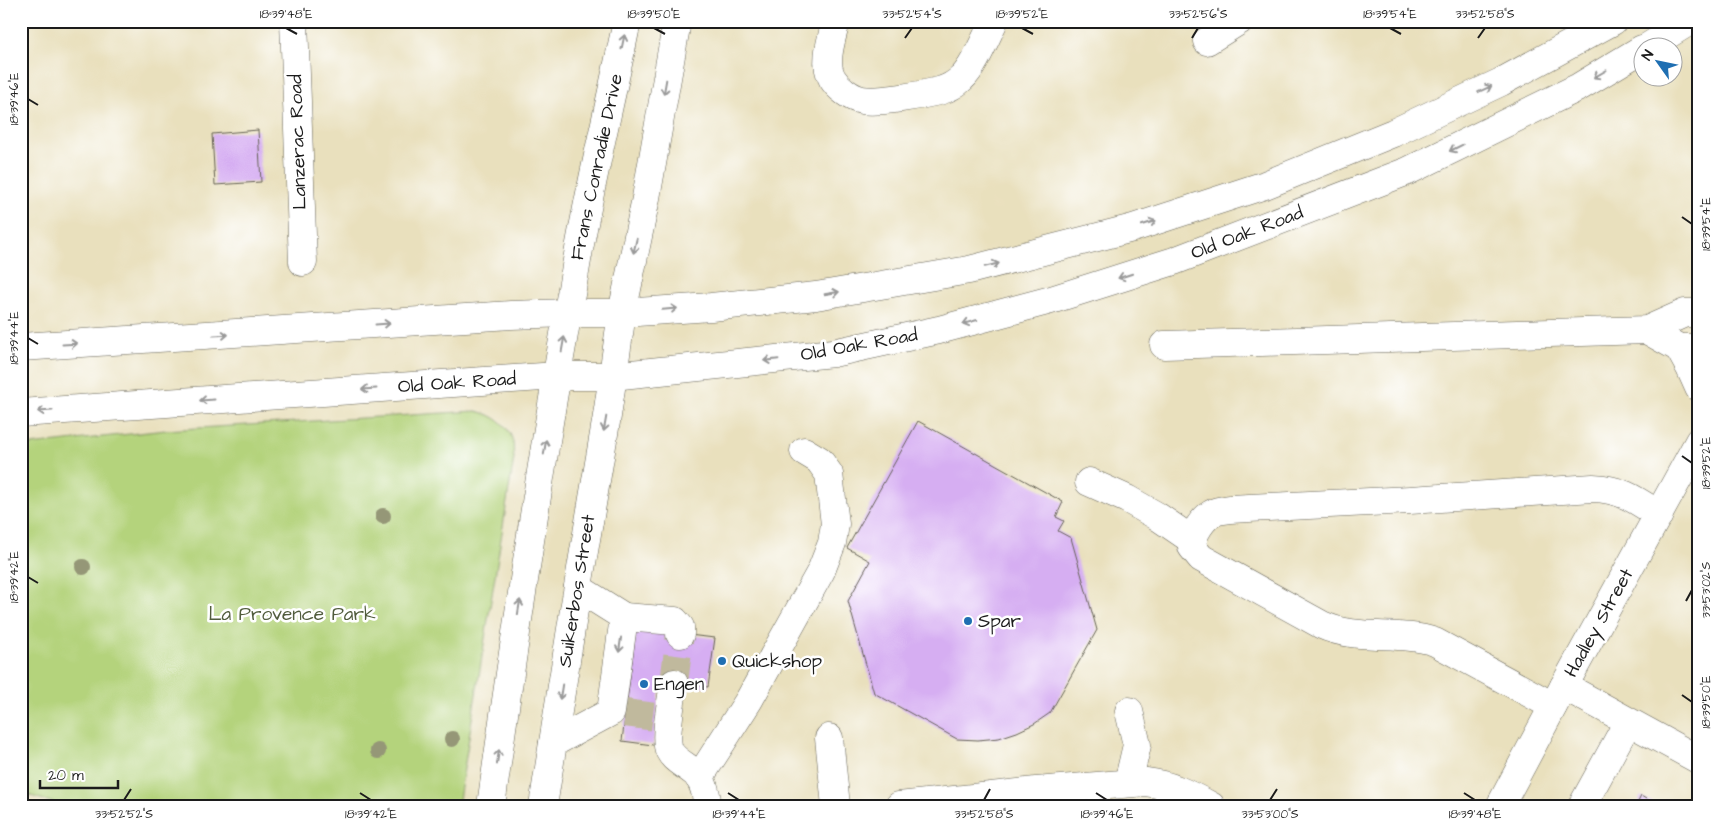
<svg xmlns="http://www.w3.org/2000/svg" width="1720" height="827" viewBox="0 0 1720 827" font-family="'Architects Daughter',sans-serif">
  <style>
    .green { fill: #b4d37b; stroke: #68784c }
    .building { fill: #d6aef2 }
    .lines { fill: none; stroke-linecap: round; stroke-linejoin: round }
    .minor-tunnel { stroke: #c0b99d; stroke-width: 28; stroke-dasharray: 28 14; stroke-linecap: butt }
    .minor-casing { stroke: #646154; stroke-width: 29 }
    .major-casing { stroke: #646154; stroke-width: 29 }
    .minor { stroke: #fff; stroke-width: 28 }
    .major { stroke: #fff; stroke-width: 28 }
    .tree { fill: #959777 }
    .oneway { stroke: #999 }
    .ticks { fill: none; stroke: #1c1c1c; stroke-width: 2 }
    .poi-dot { fill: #1f6fb2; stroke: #fff; stroke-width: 2 }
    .labels { text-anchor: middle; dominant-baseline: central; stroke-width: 5; stroke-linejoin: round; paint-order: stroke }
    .street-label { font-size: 19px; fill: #1c1c1c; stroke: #fff }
    .park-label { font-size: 19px; fill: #515c3d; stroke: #fff }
    .poi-label { font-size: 19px; fill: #1c1c1c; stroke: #fff; text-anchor: start }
    .neatline { fill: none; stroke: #1c1c1c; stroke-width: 2 }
    .ticks-label { font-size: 12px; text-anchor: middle; fill: #1c1c1c }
  </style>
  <rect width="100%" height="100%" fill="#fff"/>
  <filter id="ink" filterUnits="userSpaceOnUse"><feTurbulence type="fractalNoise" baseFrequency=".02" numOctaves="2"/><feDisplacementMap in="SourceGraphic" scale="10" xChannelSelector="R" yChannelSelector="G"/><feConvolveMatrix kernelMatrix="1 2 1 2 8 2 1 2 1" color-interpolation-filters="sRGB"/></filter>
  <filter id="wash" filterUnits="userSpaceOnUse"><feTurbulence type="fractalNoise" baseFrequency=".0096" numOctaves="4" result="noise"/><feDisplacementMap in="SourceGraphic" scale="20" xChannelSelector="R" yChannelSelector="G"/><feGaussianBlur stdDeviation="1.12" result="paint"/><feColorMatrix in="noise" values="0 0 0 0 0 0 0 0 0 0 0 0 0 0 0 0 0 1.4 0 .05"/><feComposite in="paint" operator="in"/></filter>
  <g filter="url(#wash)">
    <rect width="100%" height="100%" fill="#e9e0bd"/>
    <path class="green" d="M476 411C492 414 509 424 513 442 514 447 513 453 514 458L458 806H64L21 793V446L166 430Z"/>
    <g id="blocks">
      <g class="building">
        <path d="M258 130 261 182 215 185 212 134Z"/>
        <path d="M918 421 1063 502 1056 517 1064 521 1058 531 1071 538 1097 630 1050 713 1034 724 1017 732 999 738 978 740 957 739 874 693 848 601 870 561 847 548Z"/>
        <path d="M636 629 715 638 708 687 661 681 653 745 622 741Z"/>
        <path d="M1641 796 1658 806H1636Z"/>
      </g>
    </g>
  </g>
  <g filter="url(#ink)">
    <use href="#blocks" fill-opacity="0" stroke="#646154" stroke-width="1"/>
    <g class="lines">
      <g class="minor-tunnel">
        <path d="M674 683 680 634"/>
        <path d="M625 713 656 717"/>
      </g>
      <g class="minor-casing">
        <g id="minor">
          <path d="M294 21 303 262"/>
          <path d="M836 21C832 38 823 62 832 78 838 88 851 98 862 100 879 103 922 95 939 91 947 89 956 84 962 78 974 67 986 37 994 21"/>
          <path d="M1207 41 1239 21"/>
          <path d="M1647 330 1679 348H1699"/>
          <path d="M1164 345 1647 330 1685 313H1699"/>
          <path d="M1679 348 1690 368 1699 388"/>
          <path d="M1089 482 1127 499 1157 516 1192 540"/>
          <path d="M624 617 675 621 680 627V634"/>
          <path d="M674 683C672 698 665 731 668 746 670 760 689 766 698 776 705 785 706 795 708 806"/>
          <path d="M1564 686 1699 760"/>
          <path d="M1553 706 1435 642C1399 630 1357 641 1322 625L1201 558 1192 547C1192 534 1203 517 1215 512 1219 510 1225 510 1230 509L1410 500 1593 488C1622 489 1636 500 1659 515"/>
          <path d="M829 738 836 806"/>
          <path d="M553 743 611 712 624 617 578 588"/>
          <path d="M699 778 749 700 821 571 832 543 835 524 829 474 819 460 804 451"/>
          <path d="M1128 783 1137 745 1129 711"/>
          <path d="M491 806C516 627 543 449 575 272 589 188 610 105 627 21"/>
          <path d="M543 806 574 610 607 416 622 313 646 198 677 21"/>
          <path d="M899 806 1036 791 1146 782C1171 785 1189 794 1211 806"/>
          <path d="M1500 806 1564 686 1699 441"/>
          <path d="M1582 806 1628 722"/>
        </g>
      </g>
      <g class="major-casing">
        <g id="major">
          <path d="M1646 48 1690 21"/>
          <path d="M21 347 511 315 568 313H622L711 307 816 296 969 270 1133 228 1265 185 1393 133 1501 82 1613 21"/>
          <path d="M21 413 557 376H612L833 353 939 330 1051 300 1174 261 1408 171 1579 87 1642 49"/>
        </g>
      </g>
      <use href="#minor" class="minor"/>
      <use href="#major" class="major"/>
    </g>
    <g class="tree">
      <circle cx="383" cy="516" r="8"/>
      <circle cx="83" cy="567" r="8"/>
      <circle cx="452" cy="739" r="8"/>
      <circle cx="378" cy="751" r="8"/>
    </g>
    <defs><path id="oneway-shaft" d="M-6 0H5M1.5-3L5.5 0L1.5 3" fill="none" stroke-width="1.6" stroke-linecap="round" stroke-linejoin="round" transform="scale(1.25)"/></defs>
    <g class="oneway">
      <use href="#oneway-shaft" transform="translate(623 42) rotate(-78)"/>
      <use href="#oneway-shaft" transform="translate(1600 74) rotate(150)"/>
      <use href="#oneway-shaft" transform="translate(665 87) rotate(100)"/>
      <use href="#oneway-shaft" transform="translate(1485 89) rotate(-25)"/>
      <use href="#oneway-shaft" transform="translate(1456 148) rotate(154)"/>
      <use href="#oneway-shaft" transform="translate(1149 223) rotate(-18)"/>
      <use href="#oneway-shaft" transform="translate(635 246) rotate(103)"/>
      <use href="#oneway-shaft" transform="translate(992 265) rotate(-14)"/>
      <use href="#oneway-shaft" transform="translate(1125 276) rotate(162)"/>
      <use href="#oneway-shaft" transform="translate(832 293) rotate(-9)"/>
      <use href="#oneway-shaft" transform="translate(670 309) rotate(-5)"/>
      <use href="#oneway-shaft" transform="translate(970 322) rotate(165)"/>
      <use href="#oneway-shaft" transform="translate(383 324) rotate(-4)"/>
      <use href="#oneway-shaft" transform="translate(221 335) rotate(-3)"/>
      <use href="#oneway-shaft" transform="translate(70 344) rotate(-3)"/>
      <use href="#oneway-shaft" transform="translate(563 344) rotate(-80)"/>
      <use href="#oneway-shaft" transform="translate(771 360) rotate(174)"/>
      <use href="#oneway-shaft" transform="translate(369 389) rotate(176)"/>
      <use href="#oneway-shaft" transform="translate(207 400) rotate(176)"/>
      <use href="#oneway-shaft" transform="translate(45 411) rotate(176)"/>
      <use href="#oneway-shaft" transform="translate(605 424) rotate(100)"/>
      <use href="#oneway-shaft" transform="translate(545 447) rotate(-81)"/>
      <use href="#oneway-shaft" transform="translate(519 607) rotate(-81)"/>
      <use href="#oneway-shaft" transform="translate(620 645) rotate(98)"/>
      <use href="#oneway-shaft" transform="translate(561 692) rotate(99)"/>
      <use href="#oneway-shaft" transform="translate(498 757) rotate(-82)"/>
    </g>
  </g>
  <path class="ticks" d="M286 28 297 34M654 28 665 34M1022 28 1033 34M1390 28 1401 34M905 38 912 28M1192 38 1198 28M1478 38 1485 28M28 99 38 105M1682 217 1692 224M28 338 38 344M1682 456 1692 463M28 577 38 583M1686 601 1692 590M1682 695 1692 702M360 793 371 800M728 793 739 800M1096 793 1107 800M1464 793 1475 800M124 800 131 789M984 800 990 789M1270 800 1277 789"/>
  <g class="poi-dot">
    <circle cx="968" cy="621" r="5"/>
    <circle cx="722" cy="661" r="5"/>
    <circle cx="644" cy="684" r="5"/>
  </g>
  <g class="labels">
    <g class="street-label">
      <text transform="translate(298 142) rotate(-92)">Lanzerac Road</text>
      <text transform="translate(597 167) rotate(-78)">Frans Conradie Drive</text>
      <text transform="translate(1247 233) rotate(-21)">Old Oak Road</text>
      <text transform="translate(859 345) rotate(-10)">Old Oak Road</text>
      <text transform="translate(457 383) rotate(-4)">Old Oak Road</text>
      <text transform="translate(577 591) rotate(-81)">Suikerbos Street</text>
      <text transform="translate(1599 623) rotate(-61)">Hadley Street</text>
    </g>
    <g class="park-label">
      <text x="292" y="614">La Provence Park</text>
    </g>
    <g class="poi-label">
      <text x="978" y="621">Spar</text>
      <text x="732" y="661">Quickshop</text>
      <text x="654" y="684">Engen</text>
    </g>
  </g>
  <rect width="1720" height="827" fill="none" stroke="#fff" stroke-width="55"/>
  <g transform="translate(1658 62) rotate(303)"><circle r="24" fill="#ffffff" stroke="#a4a4a4"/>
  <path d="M0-4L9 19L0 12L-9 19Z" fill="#1f6fb2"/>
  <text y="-8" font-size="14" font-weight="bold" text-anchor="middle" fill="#1c1c1c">N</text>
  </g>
  <path d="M40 780v8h78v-8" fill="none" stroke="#1c1c1c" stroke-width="2.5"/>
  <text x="48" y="780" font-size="15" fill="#1c1c1c" stroke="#ffffff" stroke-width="4" paint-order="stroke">20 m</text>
  <rect x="28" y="28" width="1664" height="772" class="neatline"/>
  <g class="ticks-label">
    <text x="286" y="18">18°39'48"E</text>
    <text x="654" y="18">18°39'50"E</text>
    <text x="912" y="18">33°52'54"S</text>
    <text x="1022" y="18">18°39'52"E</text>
    <text x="1198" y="18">33°52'56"S</text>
    <text x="1390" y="18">18°39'54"E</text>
    <text x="1485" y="18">33°52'58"S</text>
    <text transform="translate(14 99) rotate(-90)" y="4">18°39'46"E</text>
    <text transform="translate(1706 224) rotate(-90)" y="4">18°39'54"E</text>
    <text transform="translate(14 338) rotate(-90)" y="4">18°39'44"E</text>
    <text transform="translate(1706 463) rotate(-90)" y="4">18°39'52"E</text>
    <text transform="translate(14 577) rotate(-90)" y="4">18°39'42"E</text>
    <text transform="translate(1706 590) rotate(-90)" y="4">33°53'02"S</text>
    <text transform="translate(1706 702) rotate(-90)" y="4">18°39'50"E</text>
    <text x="124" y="818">33°52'52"S</text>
    <text x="371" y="818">18°39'42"E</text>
    <text x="739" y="818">18°39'44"E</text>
    <text x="984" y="818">33°52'58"S</text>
    <text x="1107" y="818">18°39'46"E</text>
    <text x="1270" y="818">33°53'00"S</text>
    <text x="1475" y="818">18°39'48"E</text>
  </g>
</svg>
